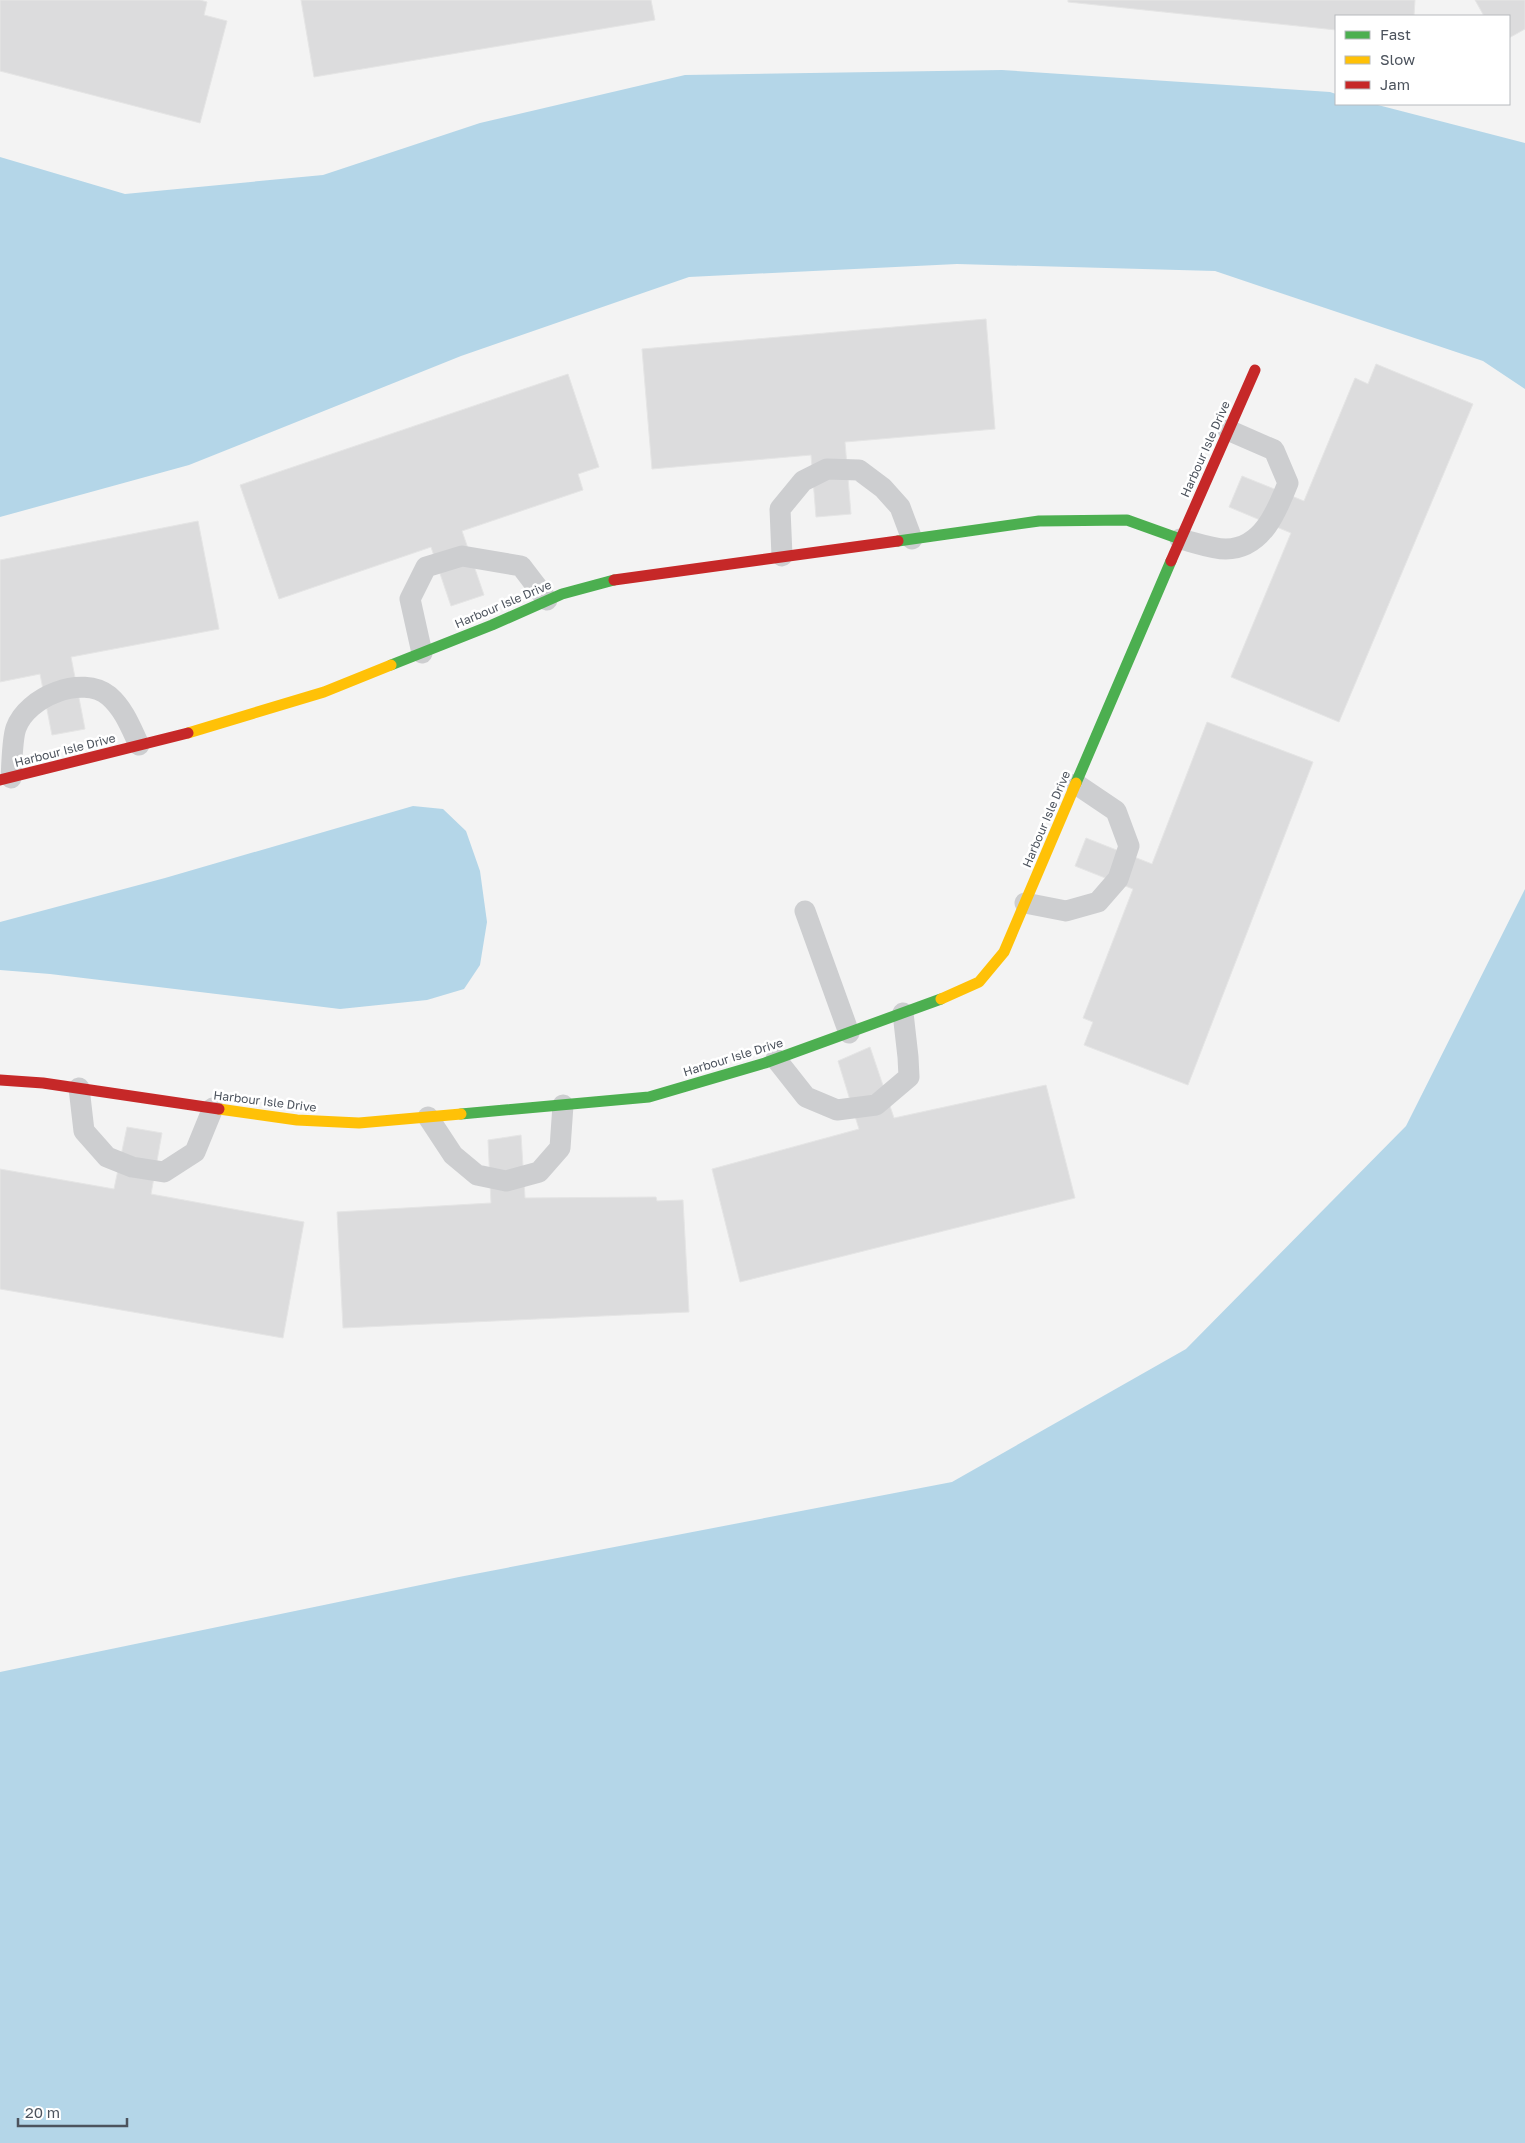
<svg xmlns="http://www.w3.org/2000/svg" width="1525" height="2143" viewBox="0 0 1525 2143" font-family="'Golos Text',sans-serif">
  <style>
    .water { fill: #b4d6e8 }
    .building { fill: #dcdcdd; stroke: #e5e5e5 }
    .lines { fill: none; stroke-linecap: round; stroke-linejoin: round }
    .lane { stroke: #cdced0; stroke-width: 21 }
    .fast { stroke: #4caf50; stroke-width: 11 }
    .slow { stroke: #ffc107; stroke-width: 11 }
    .jam { stroke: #c62828; stroke-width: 11 }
    .labels { text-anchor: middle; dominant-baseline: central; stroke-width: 5; stroke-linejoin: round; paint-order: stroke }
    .street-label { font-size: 12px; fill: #4c535d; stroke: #fff }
  </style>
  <rect width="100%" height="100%" fill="#f3f3f3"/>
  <g class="water">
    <path d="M1002 70 1330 92 1336 94V104H1374L1525 143V389L1483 361 1215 271 957 264 689 277 461 356 189 465 0 517V157L125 194 323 175 480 123 685 75Z"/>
    <path d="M413 806 443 809 466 831 480 871 487 922 480 965 464 989 427 1000 340 1009 50 974 0 970V922L165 878Z"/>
    <path d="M1525 889V2143H0V1672L459 1577 952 1482 1186 1349 1406 1126Z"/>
  </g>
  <g class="building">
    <path d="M0 0H200L207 2 204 15 227 21 200 123 0 71Z"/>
    <path d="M301 0H651L655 20 314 77Z"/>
    <path d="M1068 0H1415L1414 16H1336V30L1068 2Z"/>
    <path d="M1475 0H1525V29L1509 38V16H1484Z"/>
    <path d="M986 319 995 429 845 442 851 514 816 517 811 455 652 469 642 349Z"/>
    <path d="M1376 364 1473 404 1339 722 1231 677 1291 533 1229 507 1242 476 1304 501 1355 378 1368 384Z"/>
    <path d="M568 374 599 467 578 474 583 490 462 531 484 595 451 606 431 547 279 599 240 485Z"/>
    <path d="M198 521 219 629 71 657 85 729 52 735 40 674 0 682V560Z"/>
    <path d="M1207 722 1313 762 1188 1085 1084 1045 1093 1022 1083 1018 1133 889 1075 866 1086 838 1152 864Z"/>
    <path d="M870 1047 894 1118 1046 1085 1075 1198 740 1282 712 1169 859 1129 838 1061Z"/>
    <path d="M127 1127 162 1133 151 1194 304 1222 283 1338 0 1289V1169L114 1189Z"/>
    <path d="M521 1135 525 1198 656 1197 657 1201 683 1200 689 1312 343 1328 337 1212 491 1203 488 1140Z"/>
  </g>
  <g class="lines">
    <g class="lane">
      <path d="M1180 539C1194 542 1211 549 1226 549 1262 549 1277 511 1288 483L1274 450 1228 430"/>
      <path d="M782 556 780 509 803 481 827 469 859 470 883 488 900 507 912 539"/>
      <path d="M422 653 410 599 426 567 462 556 521 566 547 600"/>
      <path d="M11 778C12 765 12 739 16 728 27 697 82 674 109 696 124 709 131 728 139 745"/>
      <path d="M1025 903 1066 911 1098 902 1118 879 1129 846 1116 811 1076 784"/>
      <path d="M805 911 849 1033"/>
      <path d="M776 1059 806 1097 837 1110 876 1105 909 1077 908 1057 903 1013"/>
      <path d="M79 1088 84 1131 107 1157 132 1167 164 1172 195 1152 213 1108"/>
      <path d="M428 1117 453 1155 477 1175 506 1181 539 1172 560 1148 563 1105"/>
    </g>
    <g class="fast">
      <path d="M898 541 1039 521 1127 520 1180 539"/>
      <path d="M391 665 492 625 562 594 614 580"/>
      <path d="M1076 783 1171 561"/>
      <path d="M461 1114 649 1097 765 1063 941 999"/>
    </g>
    <g class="slow">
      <path d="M188 733 324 692 391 665"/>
      <path d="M941 999 979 982 1004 952 1076 783"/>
      <path d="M219 1109 297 1120 359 1123 461 1114"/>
    </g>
    <g class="jam">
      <path d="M1171 561 1255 370"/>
      <path d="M614 580 898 541"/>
      <path d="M0 780 188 733"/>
      <path d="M0 1080 43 1083 219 1109"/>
    </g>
  </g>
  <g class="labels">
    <g class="street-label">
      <text transform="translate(1205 449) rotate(-66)">Harbour Isle Drive</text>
      <text transform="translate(503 604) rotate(-23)">Harbour Isle Drive</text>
      <text transform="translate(65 750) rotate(-14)">Harbour Isle Drive</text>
      <text transform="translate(1046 819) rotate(-67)">Harbour Isle Drive</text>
      <text transform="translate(733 1057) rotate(-17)">Harbour Isle Drive</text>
      <text transform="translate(265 1101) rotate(7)">Harbour Isle Drive</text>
    </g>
  </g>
  <rect x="1335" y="15" width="175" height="90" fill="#ffffff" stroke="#b7babe"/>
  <rect x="1345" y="31" width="25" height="8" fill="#4caf50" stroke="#b7babe"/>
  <text x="1380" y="40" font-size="15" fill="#4c535d">Fast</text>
  <rect x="1345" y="56" width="25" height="8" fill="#ffc107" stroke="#b7babe"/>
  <text x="1380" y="65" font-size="15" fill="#4c535d">Slow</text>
  <rect x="1345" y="81" width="25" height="8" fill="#c62828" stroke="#b7babe"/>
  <text x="1380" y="90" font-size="15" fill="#4c535d">Jam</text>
  <path d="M18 2118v8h109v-8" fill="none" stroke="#4c535d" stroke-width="2.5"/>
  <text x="25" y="2118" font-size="15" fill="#4c535d" stroke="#ffffff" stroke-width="4" paint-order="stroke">20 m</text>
</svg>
